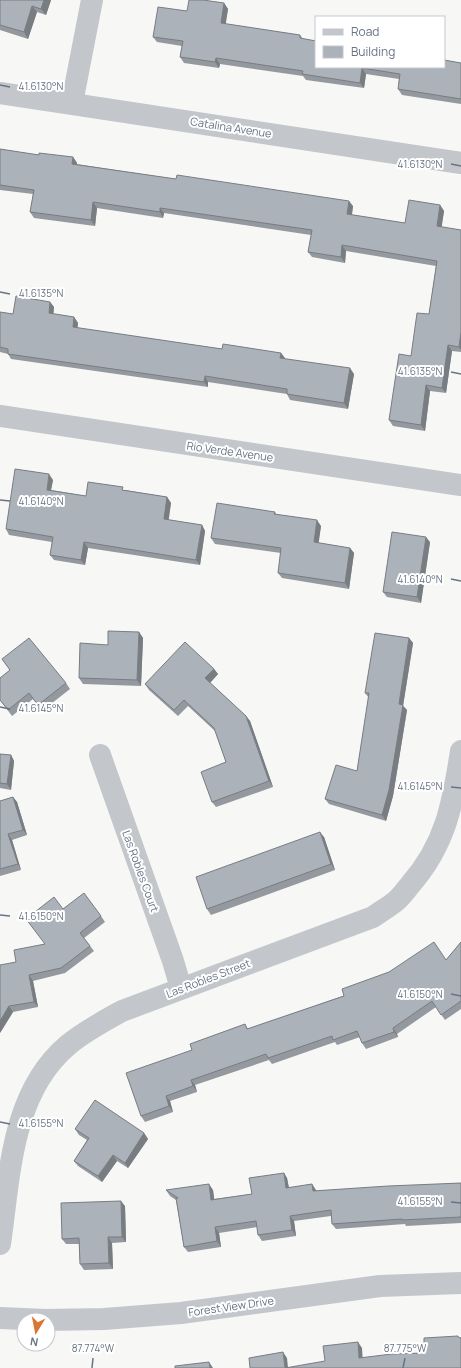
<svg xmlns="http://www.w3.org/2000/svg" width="461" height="1368" viewBox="0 0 461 1368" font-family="Manrope,sans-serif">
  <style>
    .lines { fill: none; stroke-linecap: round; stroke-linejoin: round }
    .minor { stroke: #c3c6ca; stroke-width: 22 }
    .wall { fill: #94999f }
    .shaded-wall { fill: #787d82 }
    .building { fill: #acb2b9; stroke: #787d82 }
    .ticks { fill: none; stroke: #687384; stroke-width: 1.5 }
    .labels { text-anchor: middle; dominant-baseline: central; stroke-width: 4; stroke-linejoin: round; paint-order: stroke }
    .street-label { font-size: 11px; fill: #687384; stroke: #fff }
    .ticks-label { font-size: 10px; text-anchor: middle; fill: #687384; stroke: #fff; stroke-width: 4; stroke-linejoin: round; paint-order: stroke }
  </style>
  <rect width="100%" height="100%" fill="#f7f7f5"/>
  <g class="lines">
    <g class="minor">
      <path d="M0 93 461 163"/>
      <path d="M72 103 92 0"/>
      <path d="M0 416 461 485"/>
      <path d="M100 755 173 961 181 988"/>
      <path d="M0 1244C10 1175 11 1093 68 1045 85 1031 104 1021 122 1011L373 917C381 911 389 907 396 901 401 897 406 890 410 885 446 844 453 803 461 751"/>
      <path d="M0 1318 46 1320 104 1319 181 1313 380 1286 461 1283"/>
    </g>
  </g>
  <g class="wall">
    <path d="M0 0H51L46 15 37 12 28 39 0 30Z"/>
    <path d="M224 3 228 9 225 24 300 35 303 39 461 63V104L402 95 398 89 399 79 366 74 364 88 306 80 303 76 220 64 219 68 184 63 180 57 182 46 157 42 153 37 187 11Z"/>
    <path d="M0 149 39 155 73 157 77 163 76 164 353 206 352 215 405 223 440 205 444 211 441 227 461 230V352L452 351 446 393 430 391 425 431 393 426 389 420 411 356 429 314 436 266 346 251 345 263 312 257 308 252 311 235 164 213 163 218 97 208 95 226 34 218 30 212 33 194 0 190Z"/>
    <path d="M50 302 54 307 53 314 74 317 78 323 77 328 222 349 281 353 285 359 354 374 348 409 290 400 287 394 208 382V387L11 359 8 354 0 352V312L13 314Z"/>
    <path d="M53 480 51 490 86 496 125 490 167 497 171 503 168 520 202 525 205 531 200 565 88 548 85 565 54 560 50 555 52 542 9 535 6 529Z"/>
    <path d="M275 512 276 514 321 526 318 543 350 548 354 553 349 589 282 578 278 573 281 553 215 544 211 538Z"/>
    <path d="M430 542 421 603 387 597 383 592Z"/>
    <path d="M139 632 143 638 141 686 83 684 79 678 108 645Z"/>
    <path d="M409 638 413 643 403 706 407 710 393 796 386 821 329 804 325 799 357 771 369 698 365 693Z"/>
    <path d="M2 659 66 683 70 689 42 711 33 699 12 716 0 700V678L10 670Z"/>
    <path d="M214 669 218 674 210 683 246 716 250 721 273 787 216 807 212 802 226 762 215 731 188 706 178 716 149 690 145 684Z"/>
    <path d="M0 754 11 755 14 761 11 790 0 788Z"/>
    <path d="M13 797 17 802 27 835 12 840 21 870 0 876V801Z"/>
    <path d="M324 837 335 870 211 915 207 909Z"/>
    <path d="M63 909 101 916 105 922 84 938 94 951 65 973 33 981 38 1007 13 1012 0 1033 16 962 45 944Z"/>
    <path d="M461 942V1009L445 1020 436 1007 397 1034 398 1037 366 1049 362 1043 360 1037 337 1045 335 1042 272 1064 269 1060 195 1085 197 1092 170 1101 173 1112 145 1122 141 1116 192 1050 245 1024 248 1029 446 960Z"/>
    <path d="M75 1129 144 1133 148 1139 128 1168 117 1161 102 1182 78 1166 74 1161 87 1140 79 1135Z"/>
    <path d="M284 1173 287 1178 289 1188 312 1184 316 1191 461 1183V1223L406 1226 405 1224 336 1229 332 1224 331 1216 294 1221 296 1236 262 1241 258 1235 257 1227 219 1233 221 1247 188 1252 184 1247 176 1200 170 1196 166 1190H213L214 1199 252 1194Z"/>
    <path d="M125 1206 126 1242 112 1243 113 1269 84 1270 80 1264 79 1244H66L62 1239Z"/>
  </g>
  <g class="shaded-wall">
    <path d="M44 0H51L46 15 41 9Z"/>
    <path d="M224 3 228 9 225 29 221 23Z"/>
    <path d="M32 6 37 12 28 39 24 32Z"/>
    <path d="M444 40 445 42 444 50Z"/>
    <path d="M216 58 220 64 219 68 215 62Z"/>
    <path d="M362 68 366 74 364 88 360 83Z"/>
    <path d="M73 157 77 163 76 169 72 164Z"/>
    <path d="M349 201 353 206 351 220 347 214Z"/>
    <path d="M93 202 97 208 95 226 91 220Z"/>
    <path d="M440 205 444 211 441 232 437 226Z"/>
    <path d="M160 208 164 213 163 218 160 212Z"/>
    <path d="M342 245 346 251 345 263 341 257Z"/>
    <path d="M50 302 54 307 53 319 49 313Z"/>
    <path d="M74 317 78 323 77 333 73 327Z"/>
    <path d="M461 332V350L459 347Z"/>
    <path d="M448 345 452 351 446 393 442 388Z"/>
    <path d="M281 353 285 358 284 364 280 358Z"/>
    <path d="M350 368 354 374 348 409 344 403Z"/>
    <path d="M205 376 208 382V387L204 382Z"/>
    <path d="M426 385 430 391 425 431 421 425Z"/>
    <path d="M49 474 53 480 50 495 47 490Z"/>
    <path d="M167 497 171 503 168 525 164 519Z"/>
    <path d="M317 520 321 526 318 548 314 542Z"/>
    <path d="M202 525 205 531 200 565 196 560Z"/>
    <path d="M426 537 430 542 421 603 417 597Z"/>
    <path d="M84 542 88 548 85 565 81 560Z"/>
    <path d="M350 548 354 553 349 589 345 583Z"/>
    <path d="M139 632 143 638 141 686 137 680Z"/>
    <path d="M409 638 413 643 403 706 407 710 393 796 386 821 382 815Z"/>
    <path d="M214 669 218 674 209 684 205 678Z"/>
    <path d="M246 716 250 721 273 787 269 781Z"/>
    <path d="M11 755 14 761 11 790 7 784Z"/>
    <path d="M13 797 17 802 27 835 23 830Z"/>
    <path d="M320 832 324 837 335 870 331 864Z"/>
    <path d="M8 834 12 840 21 870 18 864Z"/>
    <path d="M29 975 33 981 38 1007 34 1002Z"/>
    <path d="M9 1006 13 1012 0 1033V1021Z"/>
    <path d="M393 1028 397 1034 398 1037 394 1032Z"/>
    <path d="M191 1080 195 1085 197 1092 193 1086Z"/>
    <path d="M166 1096 170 1101 173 1112 169 1106Z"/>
    <path d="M144 1133 148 1139 128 1168 125 1163Z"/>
    <path d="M113 1155 117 1161 102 1182 98 1176Z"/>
    <path d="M284 1173 287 1178 290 1194 286 1188Z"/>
    <path d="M209 1184 213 1190 215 1205 211 1200Z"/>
    <path d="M312 1184 316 1190 317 1197 313 1191Z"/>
    <path d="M121 1201 125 1206 126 1242 122 1237Z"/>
    <path d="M290 1216 294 1221 296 1236 292 1230Z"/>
    <path d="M215 1227 219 1233 221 1247 217 1241Z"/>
    <path d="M108 1237 112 1243 113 1269 109 1263Z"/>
    <path d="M358 1342 362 1348 363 1364 359 1358Z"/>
    <path d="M283 1352 287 1358 288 1368H285Z"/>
    <path d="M209 1362 213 1368H210Z"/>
  </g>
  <g class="building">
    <path d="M0 0H44L41 9 32 6 24 32 0 25Z"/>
    <path d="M189 0H203L224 3 221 23 300 35V38L316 41V67H444V60L461 63V99L398 89 400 74 362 68 360 83 302 74 303 71 216 58 215 62 180 57 183 41 153 37 158 7 187 11Z"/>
    <path d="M0 149 39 155V153L73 157 72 164 176 179 177 175 349 201 347 214 405 223 409 200 440 205 437 226 461 230V332L459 347 448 345 442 388 426 385 421 425 389 420 399 354 411 356 417 313 429 314 437 261 342 245 341 257 308 252 312 230 160 208V212L93 202 91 220 30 212 34 190 0 185Z"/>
    <path d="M16 296 50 302 49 313 74 317 73 327 222 349 223 344 281 353 280 358 350 368 344 403 287 394V389L205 376 204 382 8 354V349L0 347V312L13 314Z"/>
    <path d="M15 469 49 474 47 490 86 496 88 482 123 487 122 490 167 497 164 519 202 525 196 560 84 542 81 560 50 555 53 537 6 529Z"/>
    <path d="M217 503 275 512 274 514 317 520 314 542 350 548 345 583 278 573 281 548 211 538Z"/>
    <path d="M392 532 426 537 417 597 383 592Z"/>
    <path d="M108 631 139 632 137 680 79 678 80 643 108 645Z"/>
    <path d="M375 633 409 638 399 704 403 705 389 790 382 815 325 799 336 765 357 771 369 693H365Z"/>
    <path d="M29 638 66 683 38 705 29 693 8 710 0 700V678L10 670 2 659Z"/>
    <path d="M185 642 214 669 205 678 246 716 269 781 212 802 201 772 226 762 214 728 184 700 174 710 145 684Z"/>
    <path d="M0 754 11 755 7 784 0 783Z"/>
    <path d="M13 797 23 830 8 834 18 864 0 869V801Z"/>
    <path d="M320 832 331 864 207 909 196 877Z"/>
    <path d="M84 893 101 916 80 933 90 946 61 968 29 975 34 1002 9 1006 0 1021V965L16 962 14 950 45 944 26 919 54 897 63 909Z"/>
    <path d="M434 942 446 960 461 942V1001L441 1015 432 1001 393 1028 394 1032 362 1043 357 1031 333 1040 332 1036 268 1058 266 1054 191 1080 193 1086 166 1096 169 1106 141 1116 126 1073 192 1050 190 1044 245 1024 247 1029 344 996 342 989 389 972Z"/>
    <path d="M95 1100 144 1133 125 1163 113 1155 98 1176 74 1161 89 1138 75 1129Z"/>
    <path d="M284 1173 286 1188 312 1184 313 1191 388 1186 461 1183V1217L402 1220V1219L332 1224 331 1210 290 1216 292 1230 258 1235 256 1221 215 1227 217 1241 184 1247 176 1198H178L166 1190 209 1184 211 1200 252 1194 249 1178Z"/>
    <path d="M121 1201 122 1237H108L109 1263 80 1264 79 1238 62 1239 61 1203Z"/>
    <path d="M458 1336V1337L461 1338V1368H250L249 1358 283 1352 285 1368 325 1361 323 1346 358 1342 359 1358 392 1354 424 1353V1338Z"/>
    <path d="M209 1362 210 1368H175V1366Z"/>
  </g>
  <path class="ticks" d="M0 85 10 87M451 164 461 166M0 292 10 294M451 372 461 374M0 500 10 501M451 579 461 581M0 707 10 709M451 787 461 788M0 915 10 916M451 994 461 996M0 1122 10 1124M451 1202 461 1203M92 1368 93 1358M403 1368 405 1358"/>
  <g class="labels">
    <g class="street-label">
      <text transform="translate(231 127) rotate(9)">Catalina Avenue</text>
      <text transform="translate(230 451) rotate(8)">Rio Verde Avenue</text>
      <text transform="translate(141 871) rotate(70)">Las Robles Court</text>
      <text transform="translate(208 978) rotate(-21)">Las Robles Street</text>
      <text transform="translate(231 1306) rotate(-8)">Forest View Drive</text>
    </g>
  </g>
  <g class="ticks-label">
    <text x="41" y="90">41.6130°N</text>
    <text x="420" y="168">41.6130°N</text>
    <text x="41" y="297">41.6135°N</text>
    <text x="420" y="375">41.6135°N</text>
    <text x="41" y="505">41.6140°N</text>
    <text x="420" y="583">41.6140°N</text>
    <text x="41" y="712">41.6145°N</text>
    <text x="420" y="790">41.6145°N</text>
    <text x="41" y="920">41.6150°N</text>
    <text x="420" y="998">41.6150°N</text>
    <text x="41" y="1127">41.6155°N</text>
    <text x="420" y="1205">41.6155°N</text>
    <text x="93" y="1352">87.774°W</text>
    <text x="405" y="1352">87.775°W</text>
  </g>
  <rect x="315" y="16" width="130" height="52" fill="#ffffff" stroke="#c3c7ce"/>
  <rect x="323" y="29" width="20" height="6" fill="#c3c6ca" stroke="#c3c7ce"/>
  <text x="351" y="36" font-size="12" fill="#687384">Road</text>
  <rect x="323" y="46" width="20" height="12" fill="#acb2b9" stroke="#c3c7ce"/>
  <text x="351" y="56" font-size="12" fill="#687384">Building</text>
  <g transform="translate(36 1332) rotate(190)"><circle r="19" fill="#ffffff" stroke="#c3c7ce"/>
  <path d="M0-3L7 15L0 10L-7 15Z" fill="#da7632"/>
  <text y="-6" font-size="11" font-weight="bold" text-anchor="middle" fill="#687384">N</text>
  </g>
</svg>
